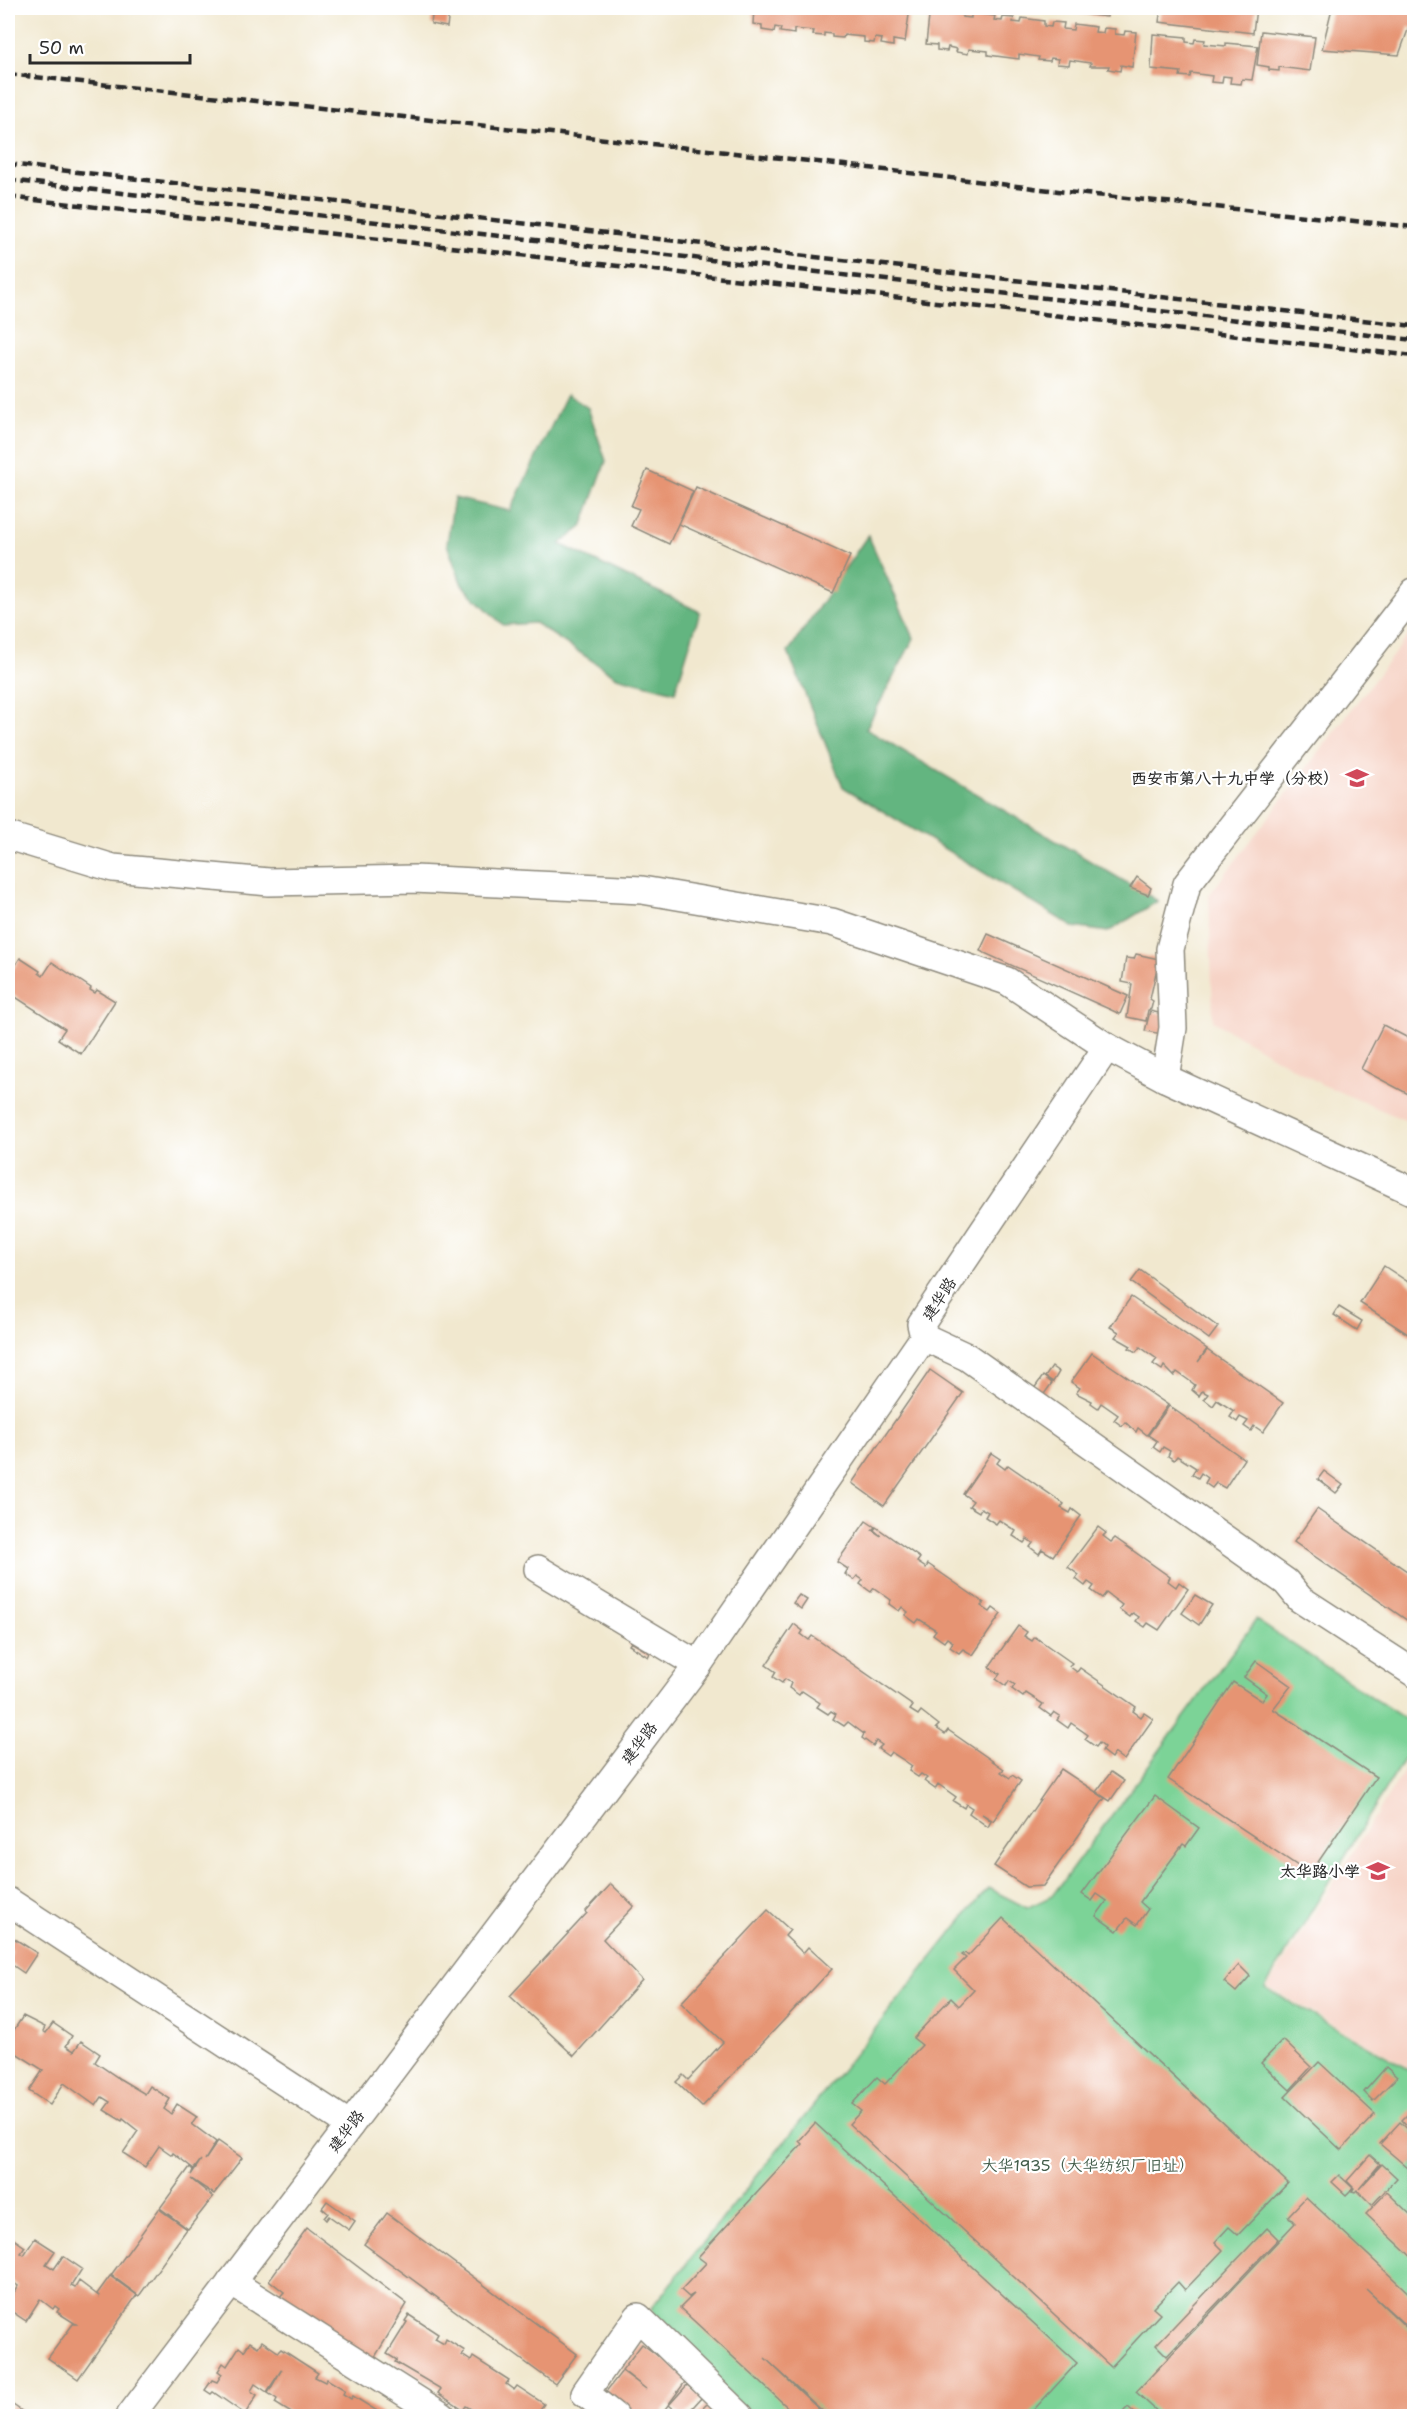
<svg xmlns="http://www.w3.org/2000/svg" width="1422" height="2424" viewBox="0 0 1422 2424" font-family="'Shantell Sans','LXGW WenKai TC',sans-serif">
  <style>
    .built { fill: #f6d2c4 }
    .green { fill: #7bd397; stroke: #537f61; stroke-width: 1.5 }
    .forest { fill: #64b580; stroke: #487056; stroke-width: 1.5 }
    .building { fill: #e69473 }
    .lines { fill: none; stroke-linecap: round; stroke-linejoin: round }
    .minor-casing { stroke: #8e8a7d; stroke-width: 30 }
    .minor { stroke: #fff; stroke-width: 27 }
    .rail { stroke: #2b2b2b; stroke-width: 4.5; stroke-dasharray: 9 4.5; stroke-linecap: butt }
    .labels { text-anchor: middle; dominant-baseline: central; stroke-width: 4.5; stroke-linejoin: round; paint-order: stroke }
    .poi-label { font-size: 16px; font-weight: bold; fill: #2b2b2b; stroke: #fff; text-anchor: end }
    .street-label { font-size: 16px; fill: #2b2b2b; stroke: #fff }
    .park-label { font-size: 16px; fill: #435d4b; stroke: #fff }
  </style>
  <rect width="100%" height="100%" fill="#fff"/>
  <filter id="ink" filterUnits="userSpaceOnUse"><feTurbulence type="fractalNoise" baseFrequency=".0167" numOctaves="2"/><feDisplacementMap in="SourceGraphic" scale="12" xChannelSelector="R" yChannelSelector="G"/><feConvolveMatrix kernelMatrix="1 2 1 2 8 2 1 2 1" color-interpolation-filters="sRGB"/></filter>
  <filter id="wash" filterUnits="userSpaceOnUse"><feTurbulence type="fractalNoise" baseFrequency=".008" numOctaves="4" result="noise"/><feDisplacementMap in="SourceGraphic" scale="24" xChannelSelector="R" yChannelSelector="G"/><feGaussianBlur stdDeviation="1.35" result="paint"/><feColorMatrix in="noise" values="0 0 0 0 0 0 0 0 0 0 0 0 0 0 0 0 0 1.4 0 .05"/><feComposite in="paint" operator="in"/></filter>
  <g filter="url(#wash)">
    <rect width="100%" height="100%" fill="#f1e8cf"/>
    <g class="built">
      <path d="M1414 628V1124L1321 1084 1213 1021 1209 895Z"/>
      <path d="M1414 1755V2070L1268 1987Z"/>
    </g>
    <path class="green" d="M1256 1620 1414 1725V1742L1265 1988 1414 2072V2416H746L663 2336 651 2308 988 1888 1027 1908 1052 1896Z"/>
    <g class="forest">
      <path d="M567 394 588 408 606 461 582 527 560 544 700 612 675 692 617 677 535 623 503 625 462 585 447 544 454 498 510 511Z"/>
      <path d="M868 535 914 638 866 729 1158 901 1108 932 1073 927 843 787 788 652Z"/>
    </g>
    <g id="blocks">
      <g class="building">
        <path d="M754 8H889L898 10V8H910L905 42 893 40V46L881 44 882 39 875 38 874 43 864 42V37L844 35 843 38 832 37V34L824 33V36L813 35 814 31 794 29V34L780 32 781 28 775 27 774 32 762 30V25L753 24Z"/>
        <path d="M930 8 942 10 941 14 950 15V10L963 12 962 17 971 18V13L995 16 994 20 1002 21 1003 17 1014 18 1013 22 1021 23 1022 18 1044 21V26L1051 27 1052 22 1064 23 1063 29 1073 30 1074 24 1096 27 1095 32 1103 33 1104 28 1115 29V34L1124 35 1125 31 1136 32 1132 67 1121 65 1120 71 1108 69 1109 66H1090L1091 63 1070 60 1069 65 1057 64 1058 59 1051 58 1050 61 1038 60 1039 57 1019 54V59L988 55V51L969 49 968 54 956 52 957 49 948 47 947 51 937 50V45L926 44Z"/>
        <path d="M1031 8H1108L1107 17Z"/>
        <path d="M1161 8H1256L1253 33 1159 22Z"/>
        <path d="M1332 8H1414V29L1409 27 1399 55 1322 49Z"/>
        <path d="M433 9 449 12 447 27 431 24Z"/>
        <path d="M1261 31 1315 37 1310 71 1279 67V71L1269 70V67L1257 65Z"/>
        <path d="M1153 34 1186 37V42L1194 43 1195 39 1205 40 1204 44 1226 46V43L1258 46 1252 80 1242 79 1241 84 1230 83 1231 77 1223 76 1222 83 1211 82 1212 76 1191 73 1190 77 1180 76 1181 72 1151 69Z"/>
        <path d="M647 470 693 491 669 544 631 526 639 509 631 506Z"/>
        <path d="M696 487 850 556 833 593 679 524Z"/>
        <path d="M1137 877 1151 888 1148 895 1130 888Z"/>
        <path d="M988 934 1128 996 1120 1014 980 951Z"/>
        <path d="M1136 954 1159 959 1150 999 1153 1001 1151 1009 1148 1010 1146 1021 1127 1017 1132 984 1122 982 1126 958 1134 959Z"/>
        <path d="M20 958 40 971 39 973 43 976 52 962 91 988 90 990 95 993 97 990 115 1001 81 1054 58 1039 65 1029 11 994H8V977Z"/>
        <path d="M1150 1011 1172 1016 1168 1035 1145 1031Z"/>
        <path d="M1383 1025 1414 1041V1097L1361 1069Z"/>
        <path d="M1384 1266 1414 1286V1338L1360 1303Z"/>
        <path d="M1140 1270 1218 1327 1209 1339 1131 1282Z"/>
        <path d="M1131 1297 1207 1349 1198 1362 1207 1350 1283 1403 1263 1432 1254 1426 1251 1431 1244 1426 1248 1421 1240 1417 1237 1422 1230 1417 1234 1411 1217 1400 1213 1406 1204 1399 1208 1394 1202 1391 1199 1396 1192 1390 1195 1385 1187 1379 1177 1372 1174 1376 1164 1366 1162 1370 1153 1364 1157 1359 1140 1347 1136 1352 1129 1348 1131 1346 1115 1337 1119 1332 1110 1327Z"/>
        <path d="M1339 1307 1362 1321 1357 1330 1334 1315Z"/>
        <path d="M1092 1353 1168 1405 1147 1435 1138 1428 1136 1432 1125 1422 1122 1426 1114 1420 1118 1415 1101 1403 1098 1408 1091 1403 1092 1401 1076 1393 1080 1388 1071 1382Z"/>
        <path d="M1052 1367 1059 1372 1053 1382 1045 1377Z"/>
        <path d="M930 1370 963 1393 884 1506 852 1483Z"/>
        <path d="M1043 1376 1052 1383 1042 1397 1033 1390Z"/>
        <path d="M1169 1406 1244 1459 1225 1488 1216 1483 1212 1488 1205 1483 1208 1478 1201 1473 1198 1478 1192 1474 1196 1468 1177 1456 1174 1460 1168 1456 1170 1451 1163 1447 1160 1452 1153 1447 1157 1441 1148 1435Z"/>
        <path d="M991 1453 1000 1459 997 1463 1005 1469 1008 1465 1064 1504 1061 1508 1070 1513 1072 1509 1081 1516 1053 1556 1042 1549 1039 1554 1030 1547 1033 1543 1027 1539 1024 1543 1013 1536 1016 1531 999 1520 996 1524 985 1517 988 1512 981 1508 979 1512 969 1506 973 1501 963 1494Z"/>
        <path d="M1324 1471 1343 1485 1336 1493 1318 1479Z"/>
        <path d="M1317 1509 1414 1576V1625L1294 1542Z"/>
        <path d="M866 1521 875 1527 872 1530 881 1536 874 1530 876 1527 920 1558 917 1562 926 1568 928 1564 984 1603 981 1606 990 1612 993 1608 1001 1614 973 1655 963 1649 959 1653 950 1647 953 1642 947 1638 944 1642 933 1634 936 1630 919 1619 916 1623 905 1615 908 1612 902 1607 899 1611 889 1604 891 1600 874 1588 871 1592 860 1584 863 1580 857 1576 854 1580 845 1574 848 1569 837 1562Z"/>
        <path d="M1098 1527 1106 1533 1103 1536 1111 1542 1115 1538 1170 1577 1168 1581 1176 1587 1179 1582 1188 1589 1159 1630 1148 1623 1145 1627 1136 1621 1139 1617 1133 1613 1130 1617 1119 1609 1122 1605 1106 1593 1102 1598 1091 1590 1094 1586 1088 1582 1085 1586 1076 1579 1079 1575 1068 1567Z"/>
        <path d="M799 1595 807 1600 801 1609 793 1603Z"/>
        <path d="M1195 1595 1212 1605 1199 1625 1182 1613Z"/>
        <path d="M794 1624 803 1631 801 1634 809 1640 812 1636 913 1706 910 1710 918 1715 921 1711 939 1725 936 1728 945 1734 948 1730 1004 1769 1001 1772 1010 1778 1012 1775 1021 1781 993 1821 982 1814 991 1821 988 1827 969 1813 972 1808 966 1804 964 1808 953 1801 956 1797 938 1784 935 1789 924 1781 927 1778 921 1774 918 1777 909 1771 912 1766 902 1759 891 1752 888 1756 878 1749 882 1745 876 1741 873 1746 862 1738 864 1734 848 1722 844 1726 833 1719 836 1714 831 1711 828 1714 817 1707 820 1703 802 1691 799 1695 789 1688 791 1683 785 1679 782 1683 773 1677 776 1672 766 1665Z"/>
        <path d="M1018 1626 1027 1632 1024 1636 1032 1641 1035 1637 1072 1663 1069 1666 1077 1672 1080 1668 1136 1707 1133 1711 1141 1717 1144 1713 1153 1719 1124 1760 1114 1753 1111 1758 1102 1751 1104 1747 1099 1743 1096 1747 1085 1739 1088 1735 1071 1723 1068 1728 1057 1720 1060 1716 1054 1712 1051 1716 1040 1708 1043 1704 1026 1693 1023 1697 1012 1689 1015 1685 1009 1681 1006 1686 996 1679 1000 1674 989 1667Z"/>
        <path d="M631 1642 650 1653 648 1657 629 1645Z"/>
        <path d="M1256 1661 1291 1686 1273 1709 1376 1777 1310 1874 1168 1779 1233 1682 1262 1701 1267 1694 1244 1677Z"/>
        <path d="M1061 1769 1105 1798 1043 1886 1026 1887 994 1866Z"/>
        <path d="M1111 1772 1124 1781 1110 1801 1096 1792Z"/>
        <path d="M1155 1796 1199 1828 1186 1846 1183 1844 1140 1902 1148 1909 1137 1925 1127 1918 1117 1931 1096 1916 1107 1901 1097 1894 1092 1901 1082 1894Z"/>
        <path d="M611 1884 634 1906 603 1939 642 1980 574 2056 510 1996 587 1913 586 1911Z"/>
        <path d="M768 1910 790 1930 785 1936 803 1953 808 1947 832 1969 702 2107 676 2082 683 2075 688 2080 723 2042 681 2003Z"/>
        <path d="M1003 1918 1288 2183 1238 2235 1229 2227 1215 2242 1223 2250 1185 2290 1178 2282 1153 2308 1160 2314 1111 2367 849 2124 861 2111 852 2104 877 2077 885 2084 922 2045 913 2038 951 1998 959 2006 974 1990 954 1970 966 1958 962 1955 965 1953 968 1956Z"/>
        <path d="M12 1937 37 1953 24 1973 8 1962 12 1951 8 1948V1945Z"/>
        <path d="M1239 1965 1250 1976 1236 1992 1224 1982Z"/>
        <path d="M23 2016 45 2027 43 2031 46 2033 53 2023 72 2036 66 2046 74 2051 81 2041 100 2054 95 2062 120 2079 145 2094 150 2086 170 2099 164 2109 171 2114 177 2104 197 2117 192 2124 216 2142 205 2160 218 2141 242 2158 214 2194 191 2179 213 2197 188 2229 160 2208 190 2167 193 2170 191 2175 201 2160 194 2169 173 2153 172 2155 159 2146 145 2167 123 2153 138 2131 123 2119 122 2121 104 2110 110 2102 102 2097 96 2106 64 2083 50 2105 29 2091 43 2070 8 2048 13 2038 10 2036Z"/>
        <path d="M1283 2040 1311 2067 1290 2090 1261 2063Z"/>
        <path d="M1319 2062 1375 2114 1341 2150 1285 2097Z"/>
        <path d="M1386 2067 1397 2077 1373 2101 1364 2092Z"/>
        <path d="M1412 2110 1414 2112V2133L1402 2120Z"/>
        <path d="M1400 2122 1414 2135V2162L1408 2168 1380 2144Z"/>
        <path d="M815 2123 1077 2363 1028 2416H828L765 2358 826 2416H797L680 2308 694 2294 689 2297 681 2290 706 2263 698 2257 802 2144 799 2141Z"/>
        <path d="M1370 2155 1380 2164 1359 2189 1382 2164 1397 2178 1372 2205 1357 2190 1355 2192 1352 2191 1354 2188 1347 2181Z"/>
        <path d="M1339 2175 1353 2188 1346 2195 1332 2182Z"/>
        <path d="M1387 2192 1414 2218V2259L1366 2214Z"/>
        <path d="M1306 2197 1414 2298V2333L1366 2289 1414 2335V2416H1162L1136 2392 1295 2223 1288 2216Z"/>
        <path d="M327 2201 355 2221 349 2230 329 2216 326 2220 324 2218 328 2213 322 2208Z"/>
        <path d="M159 2209 187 2229 139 2296 111 2275Z"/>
        <path d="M387 2213 577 2354 555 2384 364 2244Z"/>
        <path d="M307 2228 407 2304 372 2362 278 2299 284 2292 269 2280Z"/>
        <path d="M1267 2228 1278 2239 1167 2356 1156 2345Z"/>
        <path d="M8 2235 25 2247 21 2253 24 2255 35 2238 55 2251 46 2264 54 2269 63 2256 82 2269 71 2286 75 2288 79 2281 100 2297 97 2294 110 2276 137 2295 78 2379 48 2358 73 2324H76L57 2312 59 2309 55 2306 53 2309 40 2299 26 2321 8 2309V2302L18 2286 8 2278Z"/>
        <path d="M409 2315 438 2334 435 2339 444 2344 446 2339 465 2351 462 2355 471 2361 473 2357 509 2380 506 2384 514 2390 517 2386 544 2404 535 2416H482L466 2406 463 2410 438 2393 441 2389 395 2362 397 2360 387 2354 407 2322 405 2321Z"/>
        <path d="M262 2341 278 2352 281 2349 318 2373 315 2377 325 2382 327 2379 345 2390 343 2394 351 2399 353 2396 382 2414 381 2416H296L275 2403 277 2399 268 2393 282 2369 267 2392 255 2384 251 2391 257 2395 245 2414 213 2392 211 2394 205 2390 212 2380 217 2382 222 2374 218 2371 223 2363 227 2366 239 2347 244 2351 250 2342 258 2347Z"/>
        <path d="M642 2344 688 2378 660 2416H626L601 2398 622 2371 646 2389 622 2370Z"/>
        <path d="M687 2385 702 2397 685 2416H682L669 2405Z"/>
        <path d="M709 2402 725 2416H695Z"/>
        <path d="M13 2405 29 2416H8V2412Z"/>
        <path d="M1128 2407 1138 2416H1119Z"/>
      </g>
    </g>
  </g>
  <g filter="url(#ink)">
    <use href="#blocks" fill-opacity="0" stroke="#8e8a7d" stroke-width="1.5"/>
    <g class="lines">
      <g class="minor-casing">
        <g id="minor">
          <path d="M8 836 113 868 269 882 414 879 642 890 832 922 1007 981 1107 1047 1165 1078 1414 1192"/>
          <path d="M1165 1078 1173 1028 1170 949 1187 884 1414 592"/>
          <path d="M924 1337 967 1357 1286 1582 1300 1599 1414 1673"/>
          <path d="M538 1569 698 1665"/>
          <path d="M8 1901 350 2125"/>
          <path d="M231 2282 442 2416"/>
          <path d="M130 2416 698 1665 924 1337 921 1324 1107 1047"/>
          <path d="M614 2416 585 2393 638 2317 740 2416"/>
        </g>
      </g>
      <use href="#minor" class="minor"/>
      <g class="rail">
        <path d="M8 74 836 164 1066 192 1414 227"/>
        <path d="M8 164 1414 326"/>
        <path d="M8 180 1414 340"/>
        <path d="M8 197 1414 356"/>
      </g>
    </g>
  </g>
  <defs>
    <g id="school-bare" transform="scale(1.8)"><path d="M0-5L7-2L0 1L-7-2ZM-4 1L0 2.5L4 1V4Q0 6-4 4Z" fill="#d1495b" stroke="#fff" stroke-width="2.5" paint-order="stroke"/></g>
  </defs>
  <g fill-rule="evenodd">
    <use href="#school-bare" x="1357" y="778"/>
    <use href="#school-bare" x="1378" y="1871"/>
  </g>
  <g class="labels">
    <g class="poi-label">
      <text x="1339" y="778">西安市第八十九中学（分校）</text>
      <text x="1360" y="1871">太华路小学</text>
    </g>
    <g class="street-label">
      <text transform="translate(939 1299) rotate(-57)">建华路</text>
      <text transform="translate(639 1743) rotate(-53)">建华路</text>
      <text transform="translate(346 2131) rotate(-53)">建华路</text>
    </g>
    <g class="park-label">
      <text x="1088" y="2165">大华1935（大华纺织厂旧址）</text>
    </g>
  </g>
  <rect width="1422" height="2424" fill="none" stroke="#fff" stroke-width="30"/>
  <path d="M30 54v9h160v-9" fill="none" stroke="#2b2b2b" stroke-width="3"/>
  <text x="39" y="54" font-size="18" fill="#2b2b2b" stroke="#ffffff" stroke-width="4.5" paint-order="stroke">50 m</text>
</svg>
